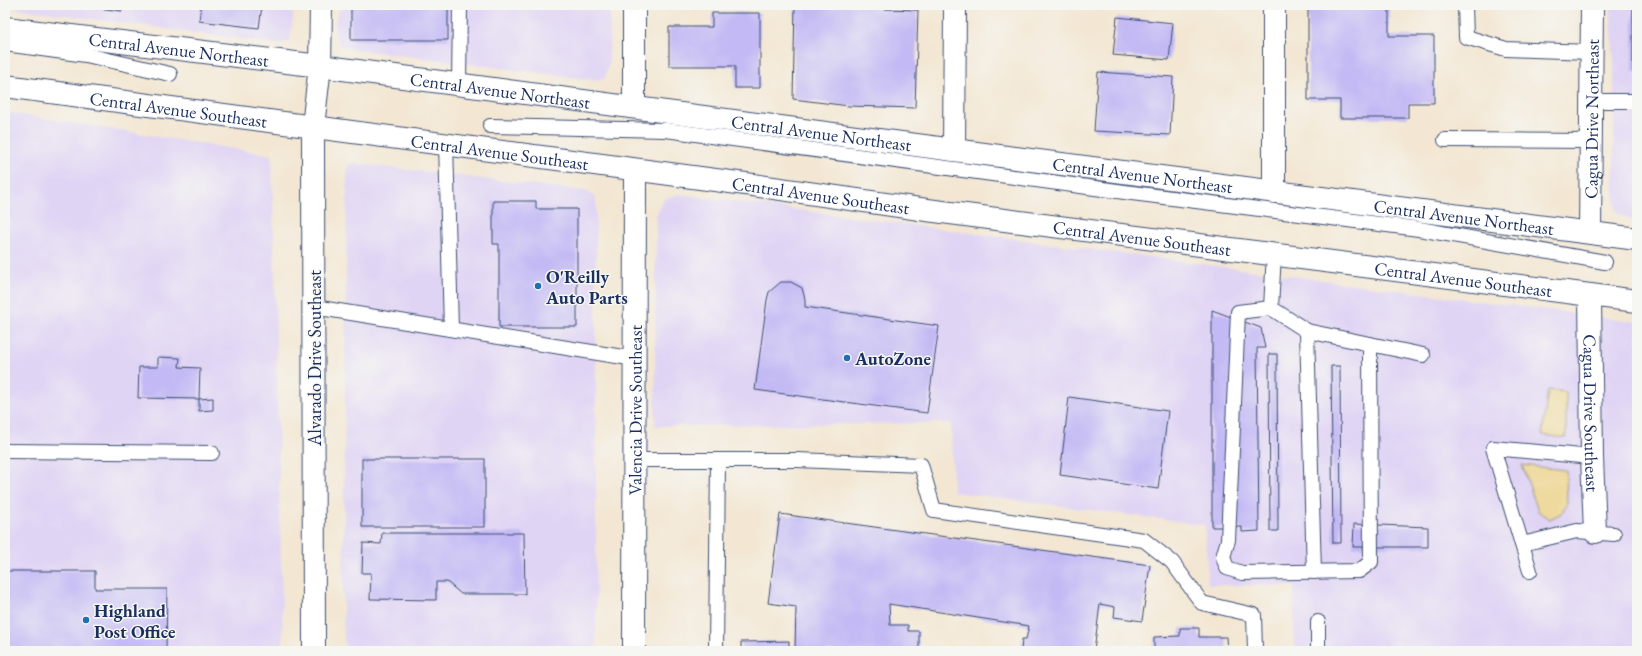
<svg xmlns="http://www.w3.org/2000/svg" width="1642" height="656" viewBox="0 0 1642 656" font-family="'EB Garamond',serif">
  <style>
    .built { fill: #e0d4f4 }
    .sand { fill: #eeda9e; stroke: #84847e }
    .building { fill: #c3b9f4 }
    .lines { fill: none; stroke-linecap: round; stroke-linejoin: round }
    .service-casing { stroke: #3b4b70; stroke-width: 16 }
    .minor-casing { stroke: #3b4b70; stroke-width: 24 }
    .tertiary-casing { stroke: #3b4b70; stroke-width: 24 }
    .primary-casing { stroke: #3b4b70; stroke-width: 24 }
    .service { stroke: #fff; stroke-width: 14 }
    .minor { stroke: #fff; stroke-width: 22 }
    .tertiary { stroke: #fff; stroke-width: 22 }
    .primary { stroke: #fff; stroke-width: 22 }
    .poi-dot { fill: #1f6fb2; stroke: #f6f6f2; stroke-width: 1.5 }
    .labels { text-anchor: middle; dominant-baseline: central; stroke-width: 3; stroke-linejoin: round; paint-order: stroke }
    .street-label { font-size: 18px; fill: #1b2f5e; stroke: #f6f6f2 }
    .poi-label { font-size: 18px; font-weight: bold; fill: #1b2f5e; stroke: #f6f6f2; text-anchor: start }
  </style>
  <rect width="100%" height="100%" fill="#f6f6f2"/>
  <filter id="ink" filterUnits="userSpaceOnUse"><feTurbulence type="fractalNoise" baseFrequency=".025" numOctaves="2"/><feDisplacementMap in="SourceGraphic" scale="8" xChannelSelector="R" yChannelSelector="G"/><feConvolveMatrix kernelMatrix="1 2 1 2 8 2 1 2 1" color-interpolation-filters="sRGB"/></filter>
  <filter id="wash" filterUnits="userSpaceOnUse"><feTurbulence type="fractalNoise" baseFrequency=".012" numOctaves="4" result="noise"/><feDisplacementMap in="SourceGraphic" scale="16" xChannelSelector="R" yChannelSelector="G"/><feGaussianBlur stdDeviation="0.9" result="paint"/><feColorMatrix in="noise" values="0 0 0 0 0 0 0 0 0 0 0 0 0 0 0 0 0 1.4 0 .05"/><feComposite in="paint" operator="in"/></filter>
  <g filter="url(#wash)">
    <rect width="100%" height="100%" fill="#f3e7d3"/>
    <g class="built">
      <path d="M10 5H293V18L290 41 277 44 14 8Z"/>
      <path d="M342 5H610L609 63 605 78 595 80 352 49 340 46 334 31 336 18Z"/>
      <path d="M1610 5H1637V220L1631 219 1617 213 1614 200V63Z"/>
      <path d="M5 112 272 155 283 651H5Z"/>
      <path d="M351 163 586 191 596 198V651H345L343 622 347 166Z"/>
      <path d="M678 194 1637 322V651H1294V586L1208 585 1205 525 953 492 951 423 655 426 656 216 663 200Z"/>
    </g>
    <g class="sand">
      <path d="M1548 390 1566 392V438L1542 435Z"/>
      <path d="M1522 465 1566 470 1567 502 1562 513 1550 519 1538 511Z"/>
    </g>
    <g id="blocks">
      <g class="building">
        <path d="M97 5H123L122 11 97 8Z"/>
        <path d="M201 5H262L259 28 199 21Z"/>
        <rect x="351" y="5" width="97" height="35"/>
        <path d="M795 5H885V9L918 10 915 108 849 106 793 99Z"/>
        <path d="M1308 5H1389V36H1434V103H1408V118H1340V100H1308Z"/>
        <rect x="1633" y="5" width="4" height="67"/>
        <path d="M712 13H760V88H735V66H669V27H712Z"/>
        <path d="M1117 17 1173 23 1169 60 1113 55Z"/>
        <path d="M1098 72 1173 77 1170 135 1094 131Z"/>
        <path d="M493 201H536V209H577V327H499V244H493Z"/>
        <path d="M781 282H791L802 288 805 299V307L939 326 927 413 755 390 767 300 769 292Z"/>
        <path d="M1212 310 1261 328 1265 348H1257L1259 531 1242 532V527H1212Z"/>
        <path d="M1269 354H1277L1278 531H1270Z"/>
        <path d="M158 357 180 358 179 367 200 368 199 399 213 398V410L199 411V399L138 398 139 367H158Z"/>
        <path d="M1331 366H1340L1341 543H1333Z"/>
        <path d="M1069 397 1168 411 1158 489 1060 475Z"/>
        <rect x="362" y="459" width="123" height="68"/>
        <path d="M780 514 1150 565 1142 621 1114 617 1115 607 1100 604 1094 651H1021L1022 639H1026L1029 626 889 604 890 625H908V631H919V651H790L795 649 796 607 768 603Z"/>
        <path d="M1354 524 1428 527V547H1353Z"/>
        <path d="M382 533H524L525 594H461L447 582H436V600L370 599 371 573H362L363 543 381 544Z"/>
        <path d="M5 571H95V589H167L166 651H5Z"/>
        <path d="M1180 628H1199V637H1226L1227 651H1154V637L1180 636Z"/>
        <path d="M789 641V651H741V642Z"/>
      </g>
    </g>
  </g>
  <g filter="url(#ink)">
    <use href="#blocks" fill-opacity="0" stroke="#3b4b70" stroke-width="1"/>
    <g class="lines">
      <g class="service-casing">
        <g id="service">
          <path d="M1465 5 1466 37 1506 49 1591 52"/>
          <path d="M5 44 86 55 170 74"/>
          <path d="M459 84 460 5"/>
          <path d="M1591 101H1637"/>
          <path d="M490 126 666 130 1132 193 1419 229 1605 262"/>
          <path d="M1445 140 1590 141"/>
          <path d="M446 143 451 329"/>
          <path d="M1274 253 1271 308 1307 331 1314 572"/>
          <path d="M314 307 635 359"/>
          <path d="M1271 308 1238 312 1228 540 1223 557 1227 568 1242 573 1359 571 1371 562 1370 344"/>
          <path d="M1307 331 1423 355"/>
          <path d="M5 451 212 453"/>
          <path d="M634 460H797L921 465 934 510 1144 540 1172 562 1202 603 1254 615 1255 651"/>
          <path d="M1522 544 1577 531 1614 534"/>
          <path d="M1530 571 1493 448 1592 457"/>
          <path d="M1318 622V651"/>
          <path d="M716 651 718 460"/>
        </g>
      </g>
      <g class="minor-casing">
        <g id="minor">
          <path d="M634 5V107"/>
          <path d="M954 150 955 5"/>
          <path d="M1274 192V5"/>
          <path id="s1" d="M1590 232 1592 5"/>
          <path id="s2" d="M1590 295 1592 457 1595 532"/>
          <path id="s3" d="M634 651 635 170"/>
        </g>
      </g>
      <g class="tertiary-casing">
        <path id="tertiary" d="M314 651 313 126 320 66 321 5"/>
      </g>
      <g class="primary-casing">
        <g id="primary">
          <path id="s4" d="M5 28 320 66 954 150 1637 239"/>
          <path id="s5" d="M5 86 753 185 927 210 1637 301"/>
        </g>
      </g>
      <use href="#service" class="service"/>
      <use href="#minor" class="minor"/>
      <use href="#tertiary" class="tertiary"/>
      <use href="#primary" class="primary"/>
    </g>
  </g>
  <g class="poi-dot">
    <circle cx="538" cy="286" r="4"/>
    <circle cx="847" cy="358" r="4"/>
    <circle cx="86" cy="620" r="4"/>
  </g>
  <g class="labels">
    <g class="street-label">
      <text stroke="none"><textPath href="#s4" startOffset="175">Central Avenue Northeast</textPath></text>
      <text stroke="none"><textPath href="#s4" startOffset="499">Central Avenue Northeast</textPath></text>
      <text stroke="none"><textPath href="#s5" startOffset="175">Central Avenue Southeast</textPath></text>
      <text stroke="none"><textPath href="#s1" startOffset="113">Cagua Drive Northeast</textPath></text>
      <text stroke="none"><textPath href="#s4" startOffset="823">Central Avenue Northeast</textPath></text>
      <text stroke="none"><textPath href="#s5" startOffset="499">Central Avenue Southeast</textPath></text>
      <text stroke="none"><textPath href="#s4" startOffset="1147">Central Avenue Northeast</textPath></text>
      <text stroke="none"><textPath href="#s5" startOffset="823">Central Avenue Southeast</textPath></text>
      <text stroke="none"><textPath href="#s4" startOffset="1471">Central Avenue Northeast</textPath></text>
      <text stroke="none"><textPath href="#s5" startOffset="1147">Central Avenue Southeast</textPath></text>
      <text stroke="none"><textPath href="#s5" startOffset="1471">Central Avenue Southeast</textPath></text>
      <text transform="translate(314 358) rotate(-90)">Alvarado Drive Southeast</text>
      <text stroke="none"><textPath href="#s3" startOffset="241">Valencia Drive Southeast</textPath></text>
      <text stroke="none"><textPath href="#s2" startOffset="118">Cagua Drive Southeast</textPath></text>
    </g>
    <g class="poi-label">
      <text x="546" y="276">O'Reilly<tspan x="546" dy="21">Auto Parts</tspan></text>
      <text x="855" y="358">AutoZone</text>
      <text x="94" y="610">Highland<tspan x="94" dy="21">Post Office</tspan></text>
    </g>
  </g>
  <rect width="1642" height="656" fill="none" stroke="#f6f6f2" stroke-width="20"/>
</svg>
